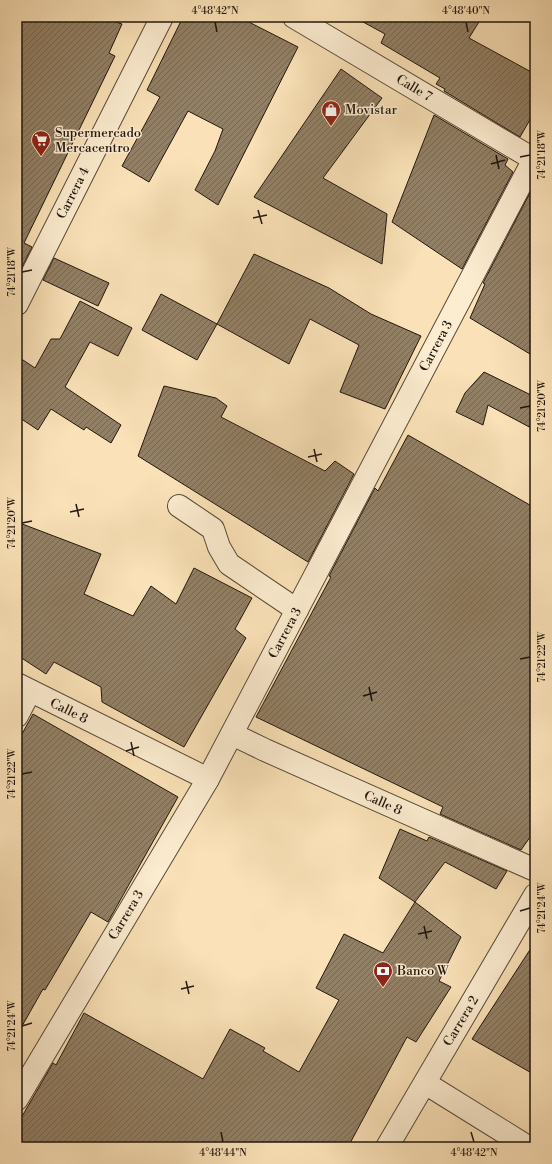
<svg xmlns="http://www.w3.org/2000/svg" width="552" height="1164" viewBox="0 0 552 1164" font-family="'Libre Bodoni',serif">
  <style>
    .building { fill: url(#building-hatch); stroke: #21160e }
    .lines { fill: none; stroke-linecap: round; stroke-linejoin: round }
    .minor-casing { stroke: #574938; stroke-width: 24 }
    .minor { stroke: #fcecd0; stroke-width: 22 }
    .ticks { fill: none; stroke: #21160e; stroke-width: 1.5 }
    .labels { text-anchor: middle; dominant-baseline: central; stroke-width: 3; stroke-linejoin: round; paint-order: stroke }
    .street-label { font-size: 13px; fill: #21160e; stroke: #fcecd0 }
    .poi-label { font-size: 13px; fill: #21160e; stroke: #fcecd0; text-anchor: start }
    .neatline { fill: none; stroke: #21160e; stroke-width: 1.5 }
    .ticks-label { font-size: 10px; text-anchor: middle; fill: #21160e }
  </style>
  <defs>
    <pattern id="building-hatch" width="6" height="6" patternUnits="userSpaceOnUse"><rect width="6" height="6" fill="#928066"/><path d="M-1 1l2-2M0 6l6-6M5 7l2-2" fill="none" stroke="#776852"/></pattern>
  </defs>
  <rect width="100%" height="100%" fill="#fae1b7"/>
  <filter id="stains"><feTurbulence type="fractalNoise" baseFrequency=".005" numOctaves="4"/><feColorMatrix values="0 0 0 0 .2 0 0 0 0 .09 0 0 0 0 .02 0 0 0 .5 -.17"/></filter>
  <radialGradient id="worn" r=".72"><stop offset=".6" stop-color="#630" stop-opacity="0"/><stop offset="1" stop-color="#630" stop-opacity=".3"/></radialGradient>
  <g class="building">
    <path d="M17 17H100L122 24 109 53 115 56 24 243 32 247 21 269 17 267Z"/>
    <path d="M183 17H239L298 47 218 205 195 190 215 151 223 129 188 111 149 182 122 166 160 97 147 90Z"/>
    <path d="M354 17H482L469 38 535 74V111L520 137 444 91 445 89 436 84 440 78 381 43 385 34Z"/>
    <path d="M341 69 382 98 323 178 387 214 382 264 254 197Z"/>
    <path d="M434 115 508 159 505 165 513 172 462 269 392 222Z"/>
    <path d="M533 187 535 188V357L470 318 485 284 483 283Z"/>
    <path d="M254 254 329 288 371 314 421 336 385 409 340 392 359 345 310 319 289 364 217 324Z"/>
    <path d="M54 258 109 283 98 306 43 280Z"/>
    <path d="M161 294 217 324 197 360 142 330Z"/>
    <path d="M80 301 132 328 118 356 90 342 65 387 121 425 111 443 86 427 84 430 51 409 38 430 17 416V356L35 368 51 339H60Z"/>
    <path d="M484 372 535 397V430L488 405 483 425 456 412 465 393Z"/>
    <path d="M164 386 216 398 227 406 221 417 325 471 335 461 354 474 308 562 138 456Z"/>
    <path d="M408 435 535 508V830L521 850 440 814 443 807 256 717 331 577 329 576 375 488 378 491Z"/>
    <path d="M17 522 101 554 84 594 133 616 151 586 176 604 194 568 252 598 235 629 246 638 184 747 102 702 101 687 54 662 46 674 17 655Z"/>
    <path d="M33 714 178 797 108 922 91 912 45 990 43 989 17 1035V743Z"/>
    <path d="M400 829 427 841 429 837 507 871 496 889 445 862 415 902 379 878Z"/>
    <path d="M415 902 461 937 439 981 451 987 416 1042 407 1037 348 1147H17V1125L53 1063 56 1065 84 1013 203 1079 230 1029 265 1048 263 1051 299 1072 339 1000 316 988 344 934 383 953Z"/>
    <path d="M535 942V1075L472 1039Z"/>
  </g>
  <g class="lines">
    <g class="minor-casing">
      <g id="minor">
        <path d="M294 17 535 160"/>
        <path d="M17 304 162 17"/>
        <path d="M179 506 213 529 219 547 229 564 297 610"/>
        <path d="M17 684 208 779"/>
        <path d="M17 716 30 691"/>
        <path d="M232 734 265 750 535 870"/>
        <path d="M425 1083 528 1147"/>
        <path d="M17 1099 208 779 535 157"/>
        <path d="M387 1147 535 895"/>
      </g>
    </g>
    <use href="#minor" class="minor"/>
  </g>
  <path class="ticks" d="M215 22 217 32M466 22 468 32M496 155 499 169M520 157 530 155M491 164 505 160M258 210 262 224M253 218 267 215M22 272 32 270M520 408 530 406M314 449 317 462M308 457 322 454M76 504 79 517M70 512 84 509M22 523 32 521M520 659 530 657M369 687 372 701M363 696 377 692M131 742 134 756M126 751 139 747M22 774 32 772M520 911 530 908M424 926 427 939M418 934 432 931M186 981 189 994M181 989 194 986M22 1026 32 1023M221 1132 223 1142M471 1132 474 1142"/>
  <defs>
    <g id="shop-pin" transform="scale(1)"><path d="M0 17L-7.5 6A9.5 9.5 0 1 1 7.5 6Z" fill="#8f2418" stroke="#fcecd0"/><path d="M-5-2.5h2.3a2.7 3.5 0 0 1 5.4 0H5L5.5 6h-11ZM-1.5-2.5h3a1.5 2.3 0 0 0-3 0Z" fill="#fff"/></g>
    <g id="supermarket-pin" transform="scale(1)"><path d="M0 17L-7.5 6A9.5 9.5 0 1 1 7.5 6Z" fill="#8f2418" stroke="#fcecd0"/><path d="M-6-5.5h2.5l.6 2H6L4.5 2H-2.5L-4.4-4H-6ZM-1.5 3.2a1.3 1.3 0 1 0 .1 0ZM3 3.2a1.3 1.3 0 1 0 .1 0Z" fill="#fff"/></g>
    <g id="bank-pin" transform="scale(1)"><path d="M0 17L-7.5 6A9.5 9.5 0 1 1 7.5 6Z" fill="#8f2418" stroke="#fcecd0"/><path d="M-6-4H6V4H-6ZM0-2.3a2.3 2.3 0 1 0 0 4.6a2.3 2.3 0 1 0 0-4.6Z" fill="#fff"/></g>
  </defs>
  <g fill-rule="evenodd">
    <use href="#shop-pin" x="331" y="110"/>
    <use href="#supermarket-pin" x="41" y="140"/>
    <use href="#bank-pin" x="383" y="971"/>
  </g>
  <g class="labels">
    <g class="street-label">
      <text transform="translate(414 88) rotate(31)">Calle 7</text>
      <text transform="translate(73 193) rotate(-63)">Carrera 4</text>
      <text transform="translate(436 346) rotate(-62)">Carrera 3</text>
      <text transform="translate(285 633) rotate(-62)">Carrera 3</text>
      <text transform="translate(69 711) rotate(26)">Calle 8</text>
      <text transform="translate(383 803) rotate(24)">Calle 8</text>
      <text transform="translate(126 915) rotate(-59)">Carrera 3</text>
      <text transform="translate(461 1021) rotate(-59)">Carrera 2</text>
    </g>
    <g class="poi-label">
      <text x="345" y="110">Movistar</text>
      <text x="55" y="133">Supermercado<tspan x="55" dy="15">Mercacentro</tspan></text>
      <text x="397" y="971">Banco W</text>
    </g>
  </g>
  <rect width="552" height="1164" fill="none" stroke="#fae1b7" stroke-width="44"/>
  <rect x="22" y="22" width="508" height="1120" class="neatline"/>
  <g class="ticks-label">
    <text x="215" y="14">4°48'42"N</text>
    <text x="466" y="14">4°48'40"N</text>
    <text transform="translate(541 155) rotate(-90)" y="4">74°21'18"W</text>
    <text transform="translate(11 272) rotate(-90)" y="4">74°21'18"W</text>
    <text transform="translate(541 406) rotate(-90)" y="4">74°21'20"W</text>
    <text transform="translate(11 523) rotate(-90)" y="4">74°21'20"W</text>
    <text transform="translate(541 657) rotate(-90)" y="4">74°21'22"W</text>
    <text transform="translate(11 774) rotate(-90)" y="4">74°21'22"W</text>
    <text transform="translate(541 908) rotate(-90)" y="4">74°21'24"W</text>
    <text transform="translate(11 1026) rotate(-90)" y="4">74°21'24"W</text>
    <text x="223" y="1156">4°48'44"N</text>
    <text x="474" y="1156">4°48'42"N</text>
  </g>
  <rect width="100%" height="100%" filter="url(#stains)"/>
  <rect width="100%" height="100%" fill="url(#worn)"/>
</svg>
